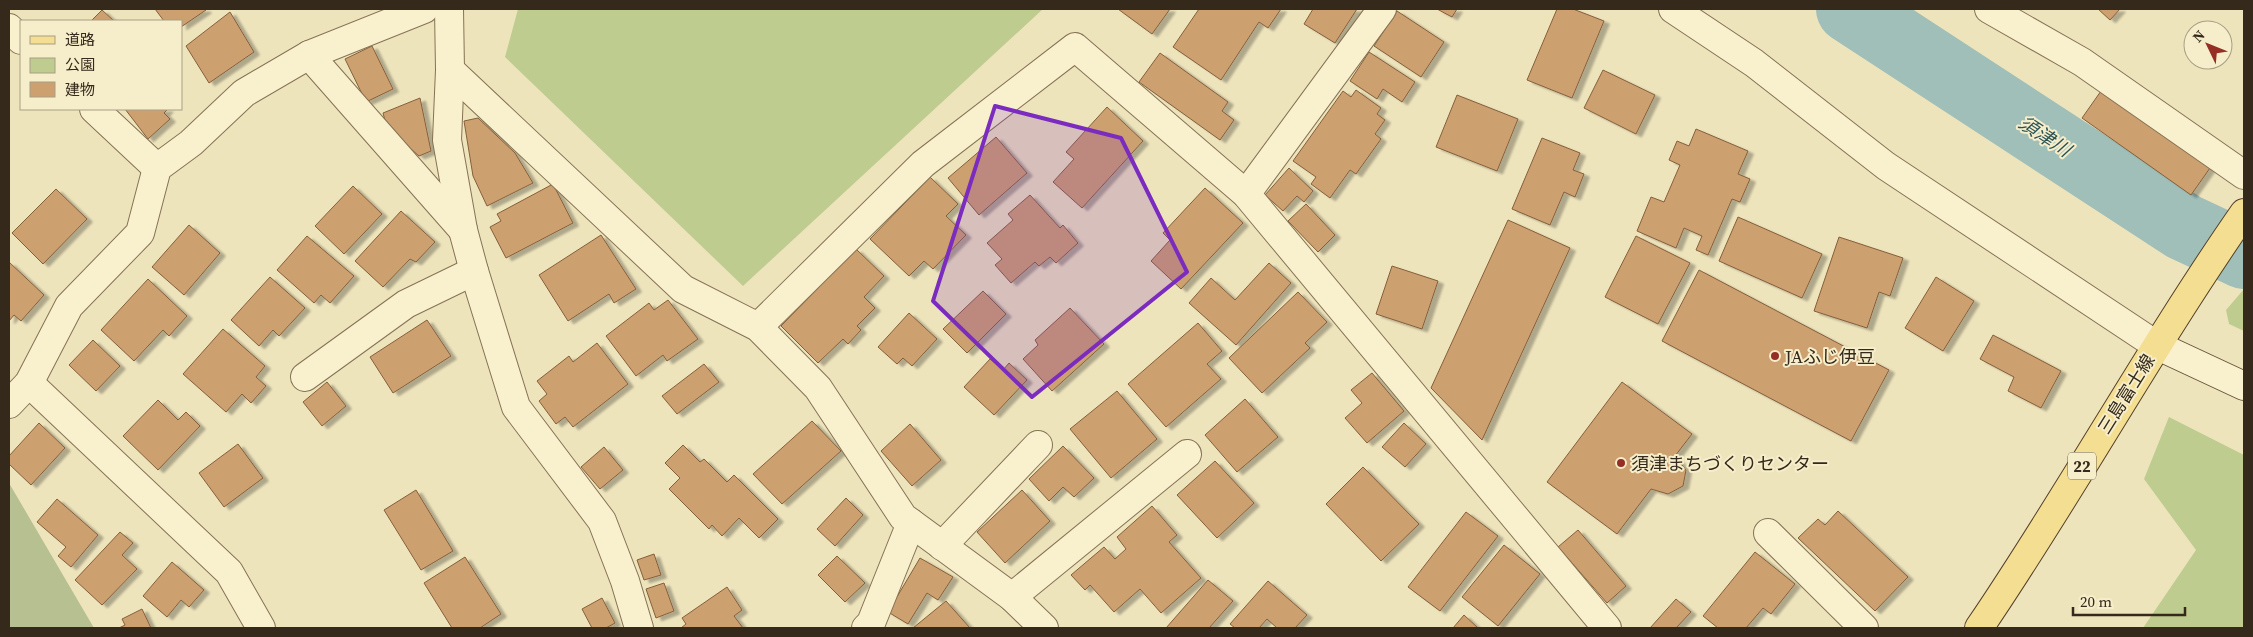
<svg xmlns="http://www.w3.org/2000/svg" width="2253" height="637" viewBox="0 0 2253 637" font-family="'Source Serif 4','Noto Sans JP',serif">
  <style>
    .green { fill: #bfcc90 }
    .cemetery { fill: #b6c090 }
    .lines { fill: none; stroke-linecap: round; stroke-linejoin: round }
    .river { stroke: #a0bfb9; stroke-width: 68 }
    .building { fill: #cda070; stroke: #855f3b; filter: url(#shadow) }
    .minor-casing { stroke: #857355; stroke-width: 30 }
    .tertiary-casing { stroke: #857355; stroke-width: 30 }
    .secondary-casing { stroke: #675439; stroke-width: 30 }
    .primary-casing { stroke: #53412a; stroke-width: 30 }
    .minor { stroke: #f9f0ce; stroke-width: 28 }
    .tertiary { stroke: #f9f0ce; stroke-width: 28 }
    .secondary { stroke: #f9f0ce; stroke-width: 28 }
    .primary { stroke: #f4de91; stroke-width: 28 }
    .marked { fill: #7b2cbf; fill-opacity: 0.2; stroke: #7b2cbf; stroke-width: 4; stroke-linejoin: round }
    .poi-dot { fill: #952e24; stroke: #f6edcb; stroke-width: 2 }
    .labels { text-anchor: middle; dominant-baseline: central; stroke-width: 4; stroke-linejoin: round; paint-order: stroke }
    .shield { fill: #f6edcb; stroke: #6e644f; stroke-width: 1 }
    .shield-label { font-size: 16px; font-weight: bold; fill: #34291a }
    .poi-label { font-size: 18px; fill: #34291a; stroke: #f6edcb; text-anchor: start }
    .street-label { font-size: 18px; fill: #34291a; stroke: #f6edcb }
    .water-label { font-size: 19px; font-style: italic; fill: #295354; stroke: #f6edcb }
  </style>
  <defs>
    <filter id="shadow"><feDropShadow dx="5.5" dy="3" stdDeviation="1" flood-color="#0004"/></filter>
  </defs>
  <rect width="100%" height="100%" fill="#eee4bc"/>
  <g class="green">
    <path d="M518 9H1043L743 286 505 57Z"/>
    <path d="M2244 289V331L2229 324 2226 310Z"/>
    <path d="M2169 417 2244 455V628H2143L2196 550 2144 479Z"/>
  </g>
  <path class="cemetery" d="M9 483 94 628H9Z"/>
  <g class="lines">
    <path class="river" d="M1850 9 2184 227 2244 255"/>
  </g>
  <g class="building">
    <path d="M155 9H205L206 10 181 27V21H164Z"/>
    <path d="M1118 9H1170L1152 34Z"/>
    <path d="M1199 9H1281L1268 28 1259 22 1221 80 1173 47Z"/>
    <path d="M1313 9H1357L1335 43 1304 24Z"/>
    <path d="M1437 9H1457L1452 17Z"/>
    <path d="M1557 9H1573L1604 21 1572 98 1527 80Z"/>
    <path d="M2098 9H2120L2110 20Z"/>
    <path d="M102 10 114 21H91Z"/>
    <path d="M1397 11 1444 42 1421 77 1374 46Z"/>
    <path d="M230 12 254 52 209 83 186 46Z"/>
    <path d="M372 46 393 89 366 102 345 59Z"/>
    <path d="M1369 52 1415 82 1402 102 1383 89 1377 99 1350 81Z"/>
    <path d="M1160 53 1228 102 1222 111 1234 120 1220 140 1139 82Z"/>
    <path d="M1603 70 1655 95 1636 134 1584 108Z"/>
    <path d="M1356 90 1381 108 1377 114 1385 120 1375 134 1381 139 1356 174 1350 170 1330 198 1311 184 1316 177 1293 161 1343 91 1351 97Z"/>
    <path d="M2101 91 2210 168 2191 195 2082 118Z"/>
    <path d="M1457 95 1518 119 1497 171 1436 147Z"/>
    <path d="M420 98 431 151 419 156 387 128 383 113Z"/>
    <path d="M1107 107 1143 141 1082 208 1053 182 1074 159 1066 152Z"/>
    <path d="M125 109H168L164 113 170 119 148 139Z"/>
    <path d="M478 118 515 153 533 183 487 206 473 176 464 121Z"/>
    <path d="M1696 129 1748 151 1738 174 1750 179 1740 202 1732 199 1708 255 1696 250 1702 236 1684 228 1676 248 1637 231 1651 197 1664 202 1680 165 1669 160 1677 141 1689 146Z"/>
    <path d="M996 137 1027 173 979 215 948 178Z"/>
    <path d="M1542 138 1580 153 1573 170 1584 174 1575 197 1564 192 1550 225 1512 209Z"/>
    <path d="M1289 168 1313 191 1304 202 1297 196 1283 211 1265 195Z"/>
    <path d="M930 177 958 204 946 216 966 235 933 269 924 261 909 276 870 239Z"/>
    <path d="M553 184 573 223 506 258 490 227 501 221 497 214Z"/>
    <path d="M353 186 382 214 344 254 315 226Z"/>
    <path d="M1205 188 1243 223 1181 289 1151 261 1170 240 1163 233Z"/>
    <path d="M56 189 87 219 43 264 12 233Z"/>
    <path d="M1030 195 1060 228 1063 225 1078 243 1056 263 1050 257 1039 266 1035 262 1011 283 995 265 1002 259 987 243 1013 220 1008 214Z"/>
    <path d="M1306 204 1335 235 1318 252 1288 221Z"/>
    <path d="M401 211 435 242 416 262 410 259 383 287 355 261Z"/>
    <path d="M1738 217 1822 254 1802 298 1719 261Z"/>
    <path d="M1508 220 1570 248 1482 440 1431 388Z"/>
    <path d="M189 225 220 253 184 295 152 267Z"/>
    <path d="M601 235 636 289 614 303 609 294 568 321 539 275Z"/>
    <path d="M307 236 354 276 330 303 321 295 314 303 277 270Z"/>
    <path d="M1636 236 1690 263 1658 324 1605 297Z"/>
    <path d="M1839 237 1903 258 1890 296 1879 292 1867 328 1814 311Z"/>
    <path d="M856 249 884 276 864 297 875 308 857 326 861 330 848 344 843 339 818 363 781 326Z"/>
    <path d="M9 262 44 295 21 321 14 315 9 321Z"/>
    <path d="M1269 263 1291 283 1236 345 1189 303 1211 278 1235 300Z"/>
    <path d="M1392 266 1438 281 1422 329 1376 314Z"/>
    <path d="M1699 270 1889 370 1851 441 1662 341Z"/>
    <path d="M270 277 305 308 279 336 273 330 259 346 231 320Z"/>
    <path d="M1936 277 1974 301 1943 351 1905 328Z"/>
    <path d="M148 279 187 316 169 336 163 330 134 361 101 330Z"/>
    <path d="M983 291 1006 314 967 353 943 329Z"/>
    <path d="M1298 292 1327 322 1305 343 1310 348 1262 393 1229 358Z"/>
    <path d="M668 300 698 339 667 361 663 355 636 376 606 336 649 303 654 310Z"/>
    <path d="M1070 308 1104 344 1052 391 1023 359 1038 345 1035 340Z"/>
    <path d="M909 313 937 339 912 366 903 358 897 364 878 347Z"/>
    <path d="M427 320 451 356 393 393 370 357Z"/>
    <path d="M1198 323 1222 351 1207 364 1221 379 1166 427 1128 384Z"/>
    <path d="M223 329 265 366 256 377 266 386 251 403 242 394 226 412 183 374Z"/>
    <path d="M1993 335 2061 371 2041 408 2008 391 2014 377 1980 359Z"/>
    <path d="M93 340 120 366 96 391 69 365Z"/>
    <path d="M597 343 628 384 573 427 565 417 556 424 539 401 547 394 537 381 569 356 573 362Z"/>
    <path d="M990 359 1003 370 1009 363 1027 380 994 415 964 387Z"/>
    <path d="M704 364 719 382 677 414 662 396Z"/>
    <path d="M1372 373 1404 411 1367 443 1345 418 1362 403 1351 390Z"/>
    <path d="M327 382 346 406 322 426 303 402Z"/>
    <path d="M1622 382 1692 434 1675 456 1686 470 1683 486 1668 494 1651 489 1617 534 1547 482Z"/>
    <path d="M1117 391 1157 439 1111 478 1070 429Z"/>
    <path d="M1245 399 1278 437 1237 472 1205 435Z"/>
    <path d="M158 400 178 420 186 412 200 426 158 470 123 436Z"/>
    <path d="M812 421 841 451 782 504 753 474Z"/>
    <path d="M39 423 65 448 31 485 9 464V456Z"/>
    <path d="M1404 423 1426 444 1405 467 1382 447Z"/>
    <path d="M910 424 941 460 912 486 881 451Z"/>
    <path d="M238 444 263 478 224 507 199 473Z"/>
    <path d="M683 445 700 462 704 459 727 482 734 475 778 519 759 538 739 518 722 536 712 525 709 529 669 489 680 478 665 463Z"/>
    <path d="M1063 446 1094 478 1074 497 1063 487 1049 501 1029 479Z"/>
    <path d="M604 447 623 470 600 489 581 467Z"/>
    <path d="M1215 461 1254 503 1217 538 1177 495Z"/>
    <path d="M1363 467 1419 524 1381 561 1326 504Z"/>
    <path d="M416 490 453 551 421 570 384 510Z"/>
    <path d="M1022 490 1050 521 1005 563 977 532Z"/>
    <path d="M846 498 863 515 835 546 817 529Z"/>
    <path d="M57 499 98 535 71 567 58 556 66 547 37 522Z"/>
    <path d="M1152 506 1177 535 1169 542 1201 578 1161 613 1140 589 1114 612 1090 585 1085 590 1071 575 1104 547 1115 559 1126 549 1117 537Z"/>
    <path d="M1838 511 1908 577 1875 611 1798 538 1818 519 1825 525Z"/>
    <path d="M1466 512 1498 536 1440 611 1408 587Z"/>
    <path d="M1578 530 1626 586 1607 603 1558 547Z"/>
    <path d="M120 532 133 543 122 555 137 569 102 605 75 580Z"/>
    <path d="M1504 545 1540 574 1498 626 1462 597Z"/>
    <path d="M1755 552 1795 584 1771 614 1763 608 1746 628H1718L1703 616Z"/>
    <path d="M654 554 661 575 644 580 637 560Z"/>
    <path d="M837 556 865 583 845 602 818 575Z"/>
    <path d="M465 557 501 614 480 628H452L424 583Z"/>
    <path d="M920 558 953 577 938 600 927 593 908 624 888 612Z"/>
    <path d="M172 562 204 590 189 607 181 600 167 617 143 596Z"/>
    <path d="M1208 580 1233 601 1209 628H1166Z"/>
    <path d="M1268 581 1307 615 1295 628H1277L1267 619 1259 628H1235L1230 624Z"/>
    <path d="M664 583 674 611 656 618 646 589Z"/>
    <path d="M727 587 742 610 734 616 743 628H681L686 624 682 618Z"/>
    <path d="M602 598 615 623 606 628H592L582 609Z"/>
    <path d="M1676 599 1691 612 1676 628H1650Z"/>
    <path d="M946 601 970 628H913Z"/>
    <path d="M142 609 151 628H119L125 625 122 619Z"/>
    <path d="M1464 615 1478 628H1453Z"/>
  </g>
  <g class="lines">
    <g class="minor-casing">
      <g id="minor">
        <path d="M449 9 450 70 447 140 463 230 474 271 516 407 602 521 625 581 639 628"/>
        <path d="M1989 9 2082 62 2244 175"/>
        <path d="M9 28 21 40"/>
        <path d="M309 55 463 230"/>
        <path d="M450 70 683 289 758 327 818 388 903 517 1012 597 1044 628"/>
        <path d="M94 109 157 168"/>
        <path d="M1246 194 1382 9"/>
        <path d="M758 327 923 164 1075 47 1246 194 1607 628"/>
        <path d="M305 377 406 304 474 271"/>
        <path d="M29 383 229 572 261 628"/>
        <path d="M9 404 29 383 69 306 140 233 157 168 191 143 244 93 309 55 424 9"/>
        <path d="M1768 533 1864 628"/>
        <path d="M942 546 1038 445"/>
        <path d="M1012 597 1187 454"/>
        <path d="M866 628 871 623 911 523"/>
      </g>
    </g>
    <g class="tertiary-casing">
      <path id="tertiary" d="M1673 9 1754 63 1886 166 2156 345"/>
    </g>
    <g class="secondary-casing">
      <path id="secondary" d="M2156 345 2244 386"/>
    </g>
    <g class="primary-casing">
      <path id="primary" d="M1979 628C2071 493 2150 348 2244 213"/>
    </g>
    <use href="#minor" class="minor"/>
    <use href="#tertiary" class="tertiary"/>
    <use href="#secondary" class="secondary"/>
    <use href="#primary" class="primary"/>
  </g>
  <path class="marked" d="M995 106 1121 138 1187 272 1032 397 933 301Z"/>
  <g class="poi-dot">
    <circle cx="1775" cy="356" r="5"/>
    <circle cx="1621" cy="463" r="5"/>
  </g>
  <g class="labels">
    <rect class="shield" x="2068" y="452.5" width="28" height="27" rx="4"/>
    <g class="shield-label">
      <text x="2082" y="466">22</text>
    </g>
    <g class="poi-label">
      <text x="1785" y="356">JAふじ伊豆</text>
      <text x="1631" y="463">須津まちづくりセンター</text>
    </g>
    <g class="street-label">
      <text transform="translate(2126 394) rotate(-58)">三島富士線</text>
    </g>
    <g class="water-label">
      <text transform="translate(2045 136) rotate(33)">須津川</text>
    </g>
  </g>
  <rect width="2253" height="637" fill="none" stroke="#34291a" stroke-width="20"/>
  <rect x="20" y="20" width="162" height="90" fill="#f6edcb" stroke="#a89f84"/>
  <rect x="30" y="36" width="25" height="8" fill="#f4de91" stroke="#a89f84"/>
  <text x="65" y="45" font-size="15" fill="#34291a">道路</text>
  <rect x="30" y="58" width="25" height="15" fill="#bfcc90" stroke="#a89f84"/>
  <text x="65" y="70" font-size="15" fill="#34291a">公園</text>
  <rect x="30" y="82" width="25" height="15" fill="#cda070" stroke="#a89f84"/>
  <text x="65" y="95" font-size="15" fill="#34291a">建物</text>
  <g transform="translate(2208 45) rotate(313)"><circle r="24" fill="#f6edcb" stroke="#a89f84"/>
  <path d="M0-4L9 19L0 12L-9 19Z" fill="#952e24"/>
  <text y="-8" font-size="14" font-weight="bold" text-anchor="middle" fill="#34291a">N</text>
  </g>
  <path d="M2073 607v8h112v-8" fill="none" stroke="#34291a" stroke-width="2.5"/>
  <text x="2080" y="607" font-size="15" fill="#34291a" stroke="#f6edcb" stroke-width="4" paint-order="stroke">20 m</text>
</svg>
